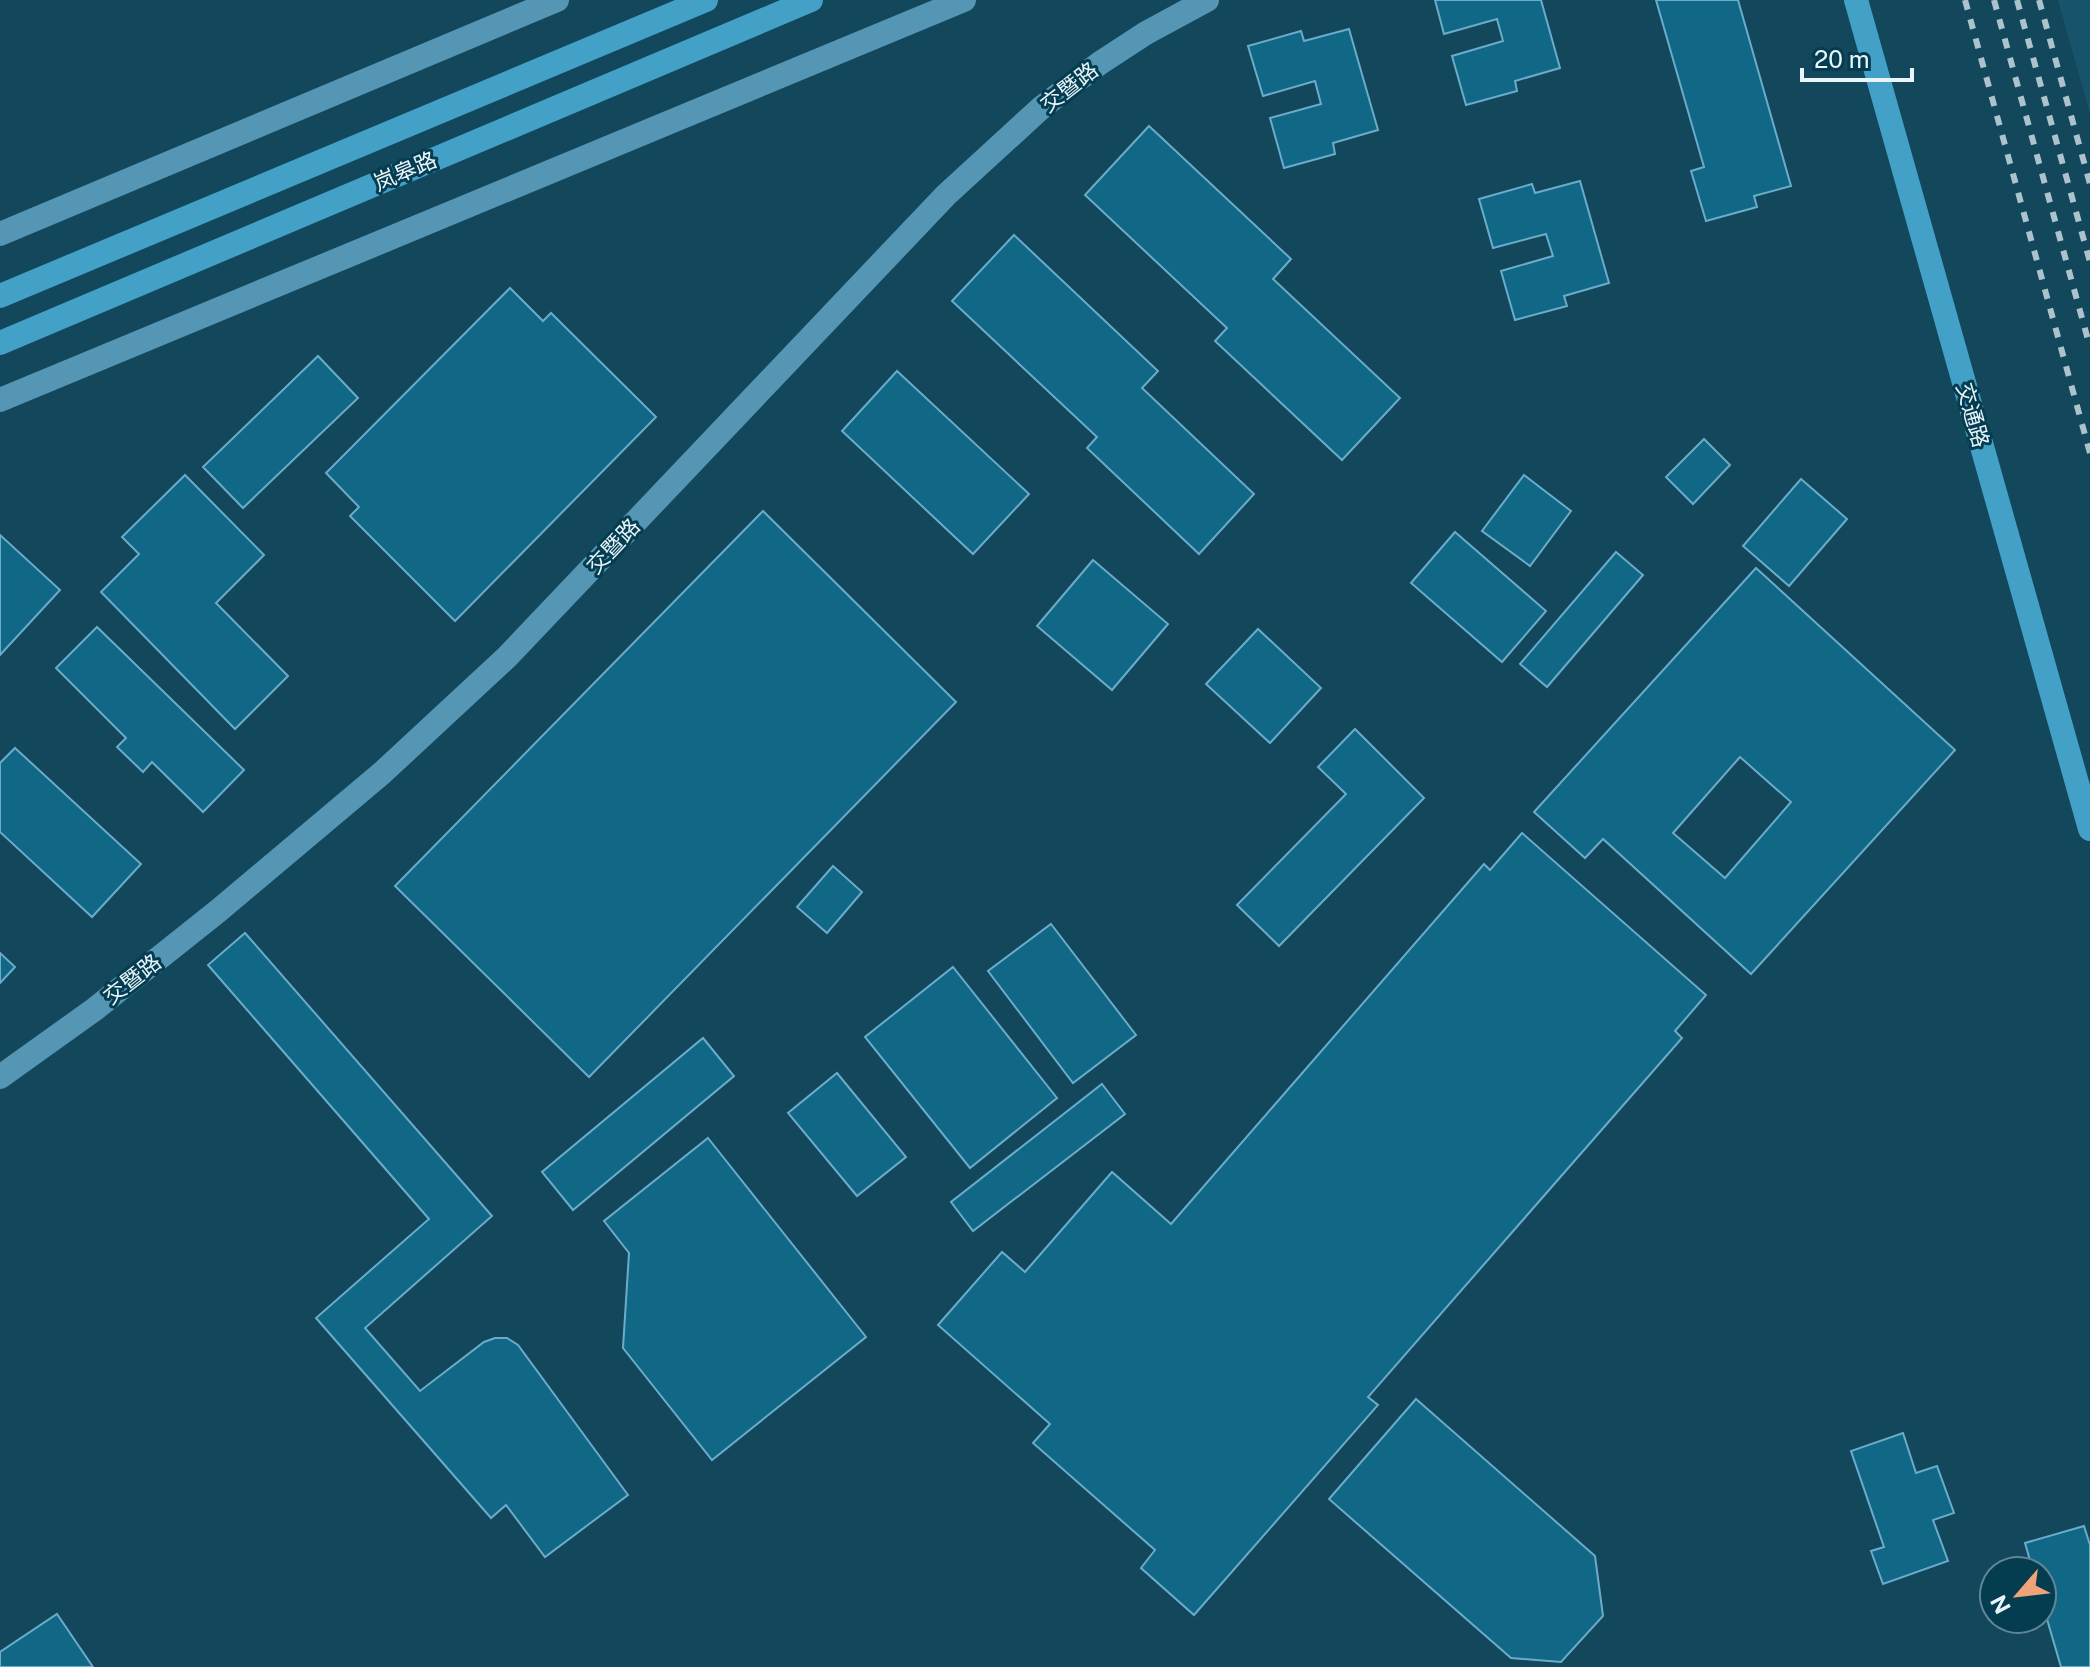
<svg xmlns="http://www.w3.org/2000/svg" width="2090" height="1667" viewBox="0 0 2090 1667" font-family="'Public Sans','Noto Sans SC',sans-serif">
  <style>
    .built { fill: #17546b }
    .building { fill: #106786; stroke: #6bacca; stroke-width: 2; fill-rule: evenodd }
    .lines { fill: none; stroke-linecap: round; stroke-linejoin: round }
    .minor { stroke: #5496b3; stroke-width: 24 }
    .major { stroke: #43a1c8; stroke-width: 24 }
    .rail { stroke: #acc3ce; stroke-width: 6; stroke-dasharray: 10 10; stroke-linecap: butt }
    .labels { text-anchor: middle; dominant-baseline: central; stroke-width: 6; stroke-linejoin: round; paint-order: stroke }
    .street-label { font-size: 22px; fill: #e9f5fc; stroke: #043c50 }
  </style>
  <rect width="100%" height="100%" fill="#13475c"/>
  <path class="built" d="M2058 0H2090V114Z"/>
  <g class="building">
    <path d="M1435 0H1541L1560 68 1515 81 1517 91 1466 105 1452 56 1503 41 1497 19 1444 34Z"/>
    <path d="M1656 0H1738L1791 186 1754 196 1757 207 1706 221 1691 171 1704 167Z"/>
    <path d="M1349 29 1378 130 1333 143 1335 154 1284 168 1270 118 1321 104 1315 81 1263 96 1248 46 1301 31 1304 41Z"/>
    <path d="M1149 126 1291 259 1273 279 1400 398 1342 460 1215 341 1227 328 1085 195Z"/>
    <path d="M1580 181 1609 283 1564 296 1567 306 1515 320 1501 271 1553 256 1546 234 1493 248 1479 199 1532 184 1535 193Z"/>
    <path d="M1014 235 1158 371 1142 388 1254 494 1199 554 1087 448 1097 437 952 301Z"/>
    <path d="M510 288 543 321 551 313 656 417 455 621 350 516 359 507 326 473Z"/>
    <path d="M318 356 358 398 243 508 203 467Z"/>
    <path d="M897 371 1029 494 973 554 842 431Z"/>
    <path d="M1704 439 1730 465 1693 504 1666 477Z"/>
    <path d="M185 475 264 555 216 603 288 676 235 729 101 592 139 554 122 537Z"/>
    <path d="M1524 475 1571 511 1530 566 1482 531Z"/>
    <path d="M1801 479 1847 519 1789 586 1743 546Z"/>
    <path d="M763 511 956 702 589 1077 395 886Z"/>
    <path d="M1455 532 1546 611 1502 662 1411 583Z"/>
    <path d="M0 535 60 590 0 655Z"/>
    <path d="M1616 552 1643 575 1547 687 1520 664Z"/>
    <path d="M1093 560 1168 624 1112 690 1037 626Z"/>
    <path d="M1756 568 1955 750 1751 974 1603 839 1585 858 1534 812ZM1740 757 1791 802 1725 878 1673 833Z"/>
    <path d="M97 627 244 770 203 812 152 762 143 772 117 747 126 738 56 668Z"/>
    <path d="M1258 629 1321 688 1270 743 1206 684Z"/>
    <path d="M1355 729 1424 798 1279 946 1237 905 1346 794 1318 767Z"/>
    <path d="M15 748 141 864 92 917 0 832V763Z"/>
    <path d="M1522 833 1706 995 1675 1031 1682 1038 1368 1397 1378 1405 1194 1615 1141 1568 1155 1550 1033 1443 1050 1424 938 1325 1002 1252 1025 1272 1112 1172 1171 1224 1484 864 1490 870Z"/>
    <path d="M833 866 862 892 827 933 797 907Z"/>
    <path d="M1051 924 1136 1035 1073 1083 988 971Z"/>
    <path d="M245 933 492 1216 365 1328 420 1391 484 1342 495 1338H507L518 1345 628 1495 545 1557 506 1505 491 1518 316 1318 429 1219 208 965Z"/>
    <path d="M0 953 15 967 0 983Z"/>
    <path d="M953 967 1057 1098 970 1168 865 1037Z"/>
    <path d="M703 1038 734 1076 573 1210 542 1172Z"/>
    <path d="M837 1073 906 1157 857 1196 788 1113Z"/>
    <path d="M1102 1084 1125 1114 973 1231 951 1202Z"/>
    <path d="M708 1138 866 1337 712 1460 623 1348 629 1253 604 1221Z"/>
    <path d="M1416 1399 1595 1556 1603 1616 1561 1662 1511 1658 1329 1499Z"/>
    <path d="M1903 1433 1916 1473 1937 1466 1954 1513 1933 1520 1948 1561 1883 1584 1871 1551 1884 1547 1851 1451Z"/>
    <path d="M2084 1526 2090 1545V1667H2061L2042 1602V1571H2033L2025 1543Z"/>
    <path d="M57 1614 93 1667H0V1652Z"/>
  </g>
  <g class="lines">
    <g class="minor">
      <path d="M0 234 557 0"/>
      <path d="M0 400 964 0"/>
      <path d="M0 1077 95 1009 218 911 382 773 507 657 946 195 1041 108 1100 63 1146 33 1207 0"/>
    </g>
    <g class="major">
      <path d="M1856 0 2090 829"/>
      <path d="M0 296 706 0"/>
      <path d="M0 343 811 0"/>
    </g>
    <g class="rail">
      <path d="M1965 0 2090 453"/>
      <path d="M1994 0 2090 347"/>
      <path d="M2017 0 2090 262"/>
      <path d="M2039 0 2090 184"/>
    </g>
  </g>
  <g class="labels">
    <g class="street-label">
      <text transform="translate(1069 87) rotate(-38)">交暨路</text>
      <text transform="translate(405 171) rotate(-23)">岚皋路</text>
      <text transform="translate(1973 415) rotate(74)">交通路</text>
      <text transform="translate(613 546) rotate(-47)">交暨路</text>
      <text transform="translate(132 979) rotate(-38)">交暨路</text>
    </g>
  </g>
  <g transform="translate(2018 1595) rotate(242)"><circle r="38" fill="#043c50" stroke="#608695" stroke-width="2"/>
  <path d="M0-6L14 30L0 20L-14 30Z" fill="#f0a279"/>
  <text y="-12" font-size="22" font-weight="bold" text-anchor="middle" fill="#e9f5fc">N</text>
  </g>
  <path d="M1802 68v12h110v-12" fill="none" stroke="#e9f5fc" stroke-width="4"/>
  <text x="1814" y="68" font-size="24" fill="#e9f5fc" stroke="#043c50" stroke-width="6" paint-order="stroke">20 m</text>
</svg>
